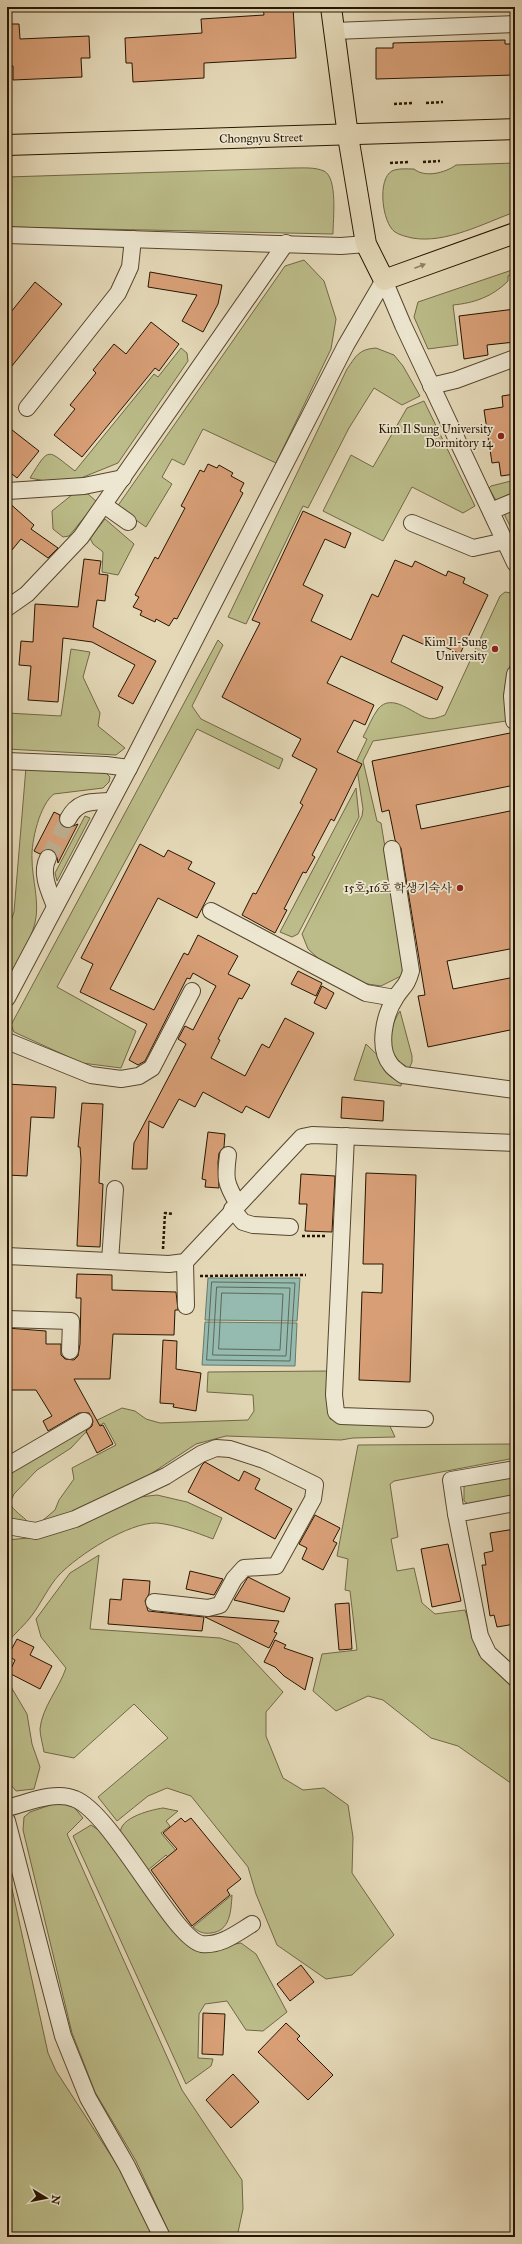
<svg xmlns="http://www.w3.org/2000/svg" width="522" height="2244" viewBox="0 0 522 2244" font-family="'IM FELL Great Primer','Noto Serif KR',serif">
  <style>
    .green { fill: #bbbc89; stroke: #716845 }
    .water { fill: #95baaf; stroke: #697869 }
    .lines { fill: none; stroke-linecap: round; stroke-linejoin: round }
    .shore { stroke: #5e6858; stroke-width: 1 }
    .building { fill: #d89f77; stroke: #271501 }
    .minor-tunnel { stroke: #beb193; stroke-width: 16; stroke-dasharray: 16 8; stroke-linecap: butt }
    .minor-casing { stroke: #56462e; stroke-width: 18 }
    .major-casing { stroke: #271501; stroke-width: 22 }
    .path { stroke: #271501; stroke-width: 2.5; stroke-dasharray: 3 2; stroke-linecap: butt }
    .minor { stroke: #ede6d0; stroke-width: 16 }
    .major { stroke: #e4d8b7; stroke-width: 20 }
    .oneway { fill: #8f8065 }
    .poi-dot { fill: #8f2418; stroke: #ede6d0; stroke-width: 1.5 }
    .labels { text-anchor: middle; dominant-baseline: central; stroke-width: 3.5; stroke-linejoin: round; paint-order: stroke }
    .street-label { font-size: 12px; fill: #271501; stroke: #ede6d0 }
    .poi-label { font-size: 12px; fill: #271501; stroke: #ede6d0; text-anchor: end }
  </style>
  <rect width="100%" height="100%" fill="#e4d8b7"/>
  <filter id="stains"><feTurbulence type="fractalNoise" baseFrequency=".005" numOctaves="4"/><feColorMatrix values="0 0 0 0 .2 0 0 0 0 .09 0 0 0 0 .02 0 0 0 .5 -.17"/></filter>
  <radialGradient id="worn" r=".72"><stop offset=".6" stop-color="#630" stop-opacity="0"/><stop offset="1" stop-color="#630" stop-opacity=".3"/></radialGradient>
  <g class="green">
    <path d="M515 163V212C484 223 446 244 412 238 408 237 399 235 395 232 382 223 377 179 392 171 398 168 407 169 414 169 425 178 445 173 456 165Z"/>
    <path d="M293 168C303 168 315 167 324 171 338 178 333 219 333 234L7 227V177Z"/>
    <path d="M304 260 324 281 336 319 331 349 276 463 203 429 184 465 172 459 162 477 172 484 146 527 117 507 285 266Z"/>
    <path d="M515 269V273L508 276V281C492 297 474 303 453 305L458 345 428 349 414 317 418 302Z"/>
    <path d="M181 348 187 353 188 361 118 463 81 478 45 481 30 478C50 445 47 450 75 471L154 374 158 377Z"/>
    <path d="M376 348 394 355 403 366 420 396 402 405 374 388 349 428 308 508 303 506 246 624 228 617 347 369C356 356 359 349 376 348Z"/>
    <path d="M424 401 475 506 463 513 412 487 383 541 323 511 351 455 373 467 407 408Z"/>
    <path d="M515 480V499L498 504 489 488 491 486Z"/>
    <path d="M73 494H88L97 502 69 536 63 537 53 529 52 511Z"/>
    <path d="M515 506V536L505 516V512Z"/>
    <path d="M105 519 134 544 118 575 102 572 103 552 93 544 90 538Z"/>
    <path d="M505 592 511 593 515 598V650L506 680 504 695 506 721 373 741 363 761 377 821 381 823 405 970 403 975 381 986 361 983 320 960 308 949 302 934 362 816 363 809 356 762 367 739 363 737C368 728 372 717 378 709 392 692 413 714 427 718 433 720 439 717 445 715L500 596Z"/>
    <path d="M218 640 223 645 192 706 201 719 283 759 279 769 197 729 57 987 136 1031 121 1068 82 1063 14 1032 11 1025Z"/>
    <path d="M71 649 90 652 83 677 100 713 98 726 125 748 116 755 7 749V713L61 716Z"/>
    <path d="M26 767 106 773 110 777 109 782 103 788 54 794C40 804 31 841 32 859 32 879 40 902 35 923 30 943 16 963 7 981V933L14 912Z"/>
    <path d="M356 788 359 817 298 934 292 937 280 932Z"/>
    <path d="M85 816 90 818 57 881 55 873Z"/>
    <path d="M400 1011 412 1056V1062L409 1069C385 1058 387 1030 400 1011Z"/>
    <path d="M366 1044 402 1079 401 1086 354 1080Z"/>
    <path d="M329 1371 330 1419 389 1424 395 1437 353 1438 341 1440 226 1436 196 1444 137 1483 76 1515 42 1521 55 1510 59 1500 74 1479 72 1468 116 1445 104 1423 85 1433 71 1448 37 1470 14 1494 10 1503C13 1511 23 1516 28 1522L7 1520V1474L65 1441 83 1427 122 1408 135 1411 146 1419 160 1423 248 1420 254 1411 253 1395 207 1392 208 1372Z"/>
    <path d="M515 1444V1458L394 1481 390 1484 398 1537 391 1539 397 1571 414 1568 422 1603 435 1614 465 1610 479 1655 515 1690V1786L458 1746 431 1738 383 1700 368 1696 336 1711 313 1691 322 1654 357 1650 350 1591 345 1590 348 1559 337 1556 358 1445Z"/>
    <path d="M515 1475V1495L468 1504 464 1501V1486Z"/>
    <path d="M157 1495 187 1502 222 1518 213 1539C195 1532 176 1525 157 1523 129 1522 78 1555 59 1575 49 1586 42 1601 33 1614 26 1624 15 1633 7 1643V1540L39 1537 131 1498Z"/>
    <path d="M99 1555 90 1629 220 1638 238 1644 283 1692 266 1712V1736L283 1778 303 1790 324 1788 348 1805 353 1837 352 1873 394 1935 352 1975 326 1979 277 1945 256 1894 248 1867 191 1796 167 1788 148 1796 117 1821 98 1797 168 1738 134 1704 74 1758 44 1752C43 1745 40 1736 40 1729 42 1707 59 1689 66 1668L41 1637 36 1619 70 1573Z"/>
    <path d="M7 1680 27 1714 32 1744 40 1767 34 1789 16 1791 7 1780Z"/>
    <path d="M59 1802 73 1806 83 1818 67 1834 182 2090 242 2180 243 2209 237 2237H171L136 2161 95 2092 72 2033 23 1830 24 1817 30 1812Z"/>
    <path d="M163 1808 178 1811 166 1821 170 1826 161 1833 178 1853 170 1860 166 1855 147 1871C139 1861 128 1850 122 1839 112 1819 150 1810 163 1808Z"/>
    <path d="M91 1825 100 1831 166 1916 206 1949 241 1943 256 1954 287 2012 263 2031 246 2030 227 2001 205 2004 199 2014 198 2058 213 2059 211 2066 186 2084 73 1836Z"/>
    <path d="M7 1866 48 2053 56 2071 123 2174 156 2237H7Z"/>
    <path d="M232 1895C231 1912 230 1931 211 1933 203 1934 199 1932 193 1927Z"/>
  </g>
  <g class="water">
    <path d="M208 1278H300L297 1321 205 1320Z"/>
    <path d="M205 1322 297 1323 295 1366 202 1365Z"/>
  </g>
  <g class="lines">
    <g class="shore">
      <path d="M212 1282 295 1283 290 1361 207 1360Z"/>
      <path d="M217 1287 290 1288 286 1356 213 1355Z"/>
      <path d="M222 1293 283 1294 280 1350 219 1349Z"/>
    </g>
  </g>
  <g class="building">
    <path d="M263 7H293L296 58 204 63V78L133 82 132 63H126L125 38 202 33 201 19 264 15Z"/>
    <path d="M7 24H19L20 39 89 36 90 58H81L82 77 13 80V66H7Z"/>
    <path d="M505 40V44H515V75L376 79V48H393V43Z"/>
    <path d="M150 272 222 285 218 304 203 332 182 321 197 295 148 287Z"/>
    <path d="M35 282 62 304 7 372V317Z"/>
    <path d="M515 309V342L487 345 488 355 464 359 459 316Z"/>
    <path d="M151 322 179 344 159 371 155 368 82 457 54 435 75 409 70 405 96 373 93 370 114 344 126 354Z"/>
    <path d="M515 394V474L501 476 499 462 492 463 484 410 503 407 502 396Z"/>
    <path d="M7 426 39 451 17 478 7 470Z"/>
    <path d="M208 464 217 468 219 465 233 473 231 476 244 483 240 491 243 493 177 619 174 618 169 626 156 619 155 622 140 615 142 611 133 607 139 597 135 595 155 557 158 559 185 508 181 506 200 470 204 472Z"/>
    <path d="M7 501 34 525 31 529 58 548 48 558 21 539 7 556Z"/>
    <path d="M303 511 351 533 345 548 325 539 303 585 323 595 311 621 351 640 372 594 378 597 395 560 412 567 415 561 446 576 448 571 465 578 463 583 488 595 460 654 428 639 425 645 403 635 391 662 443 687 437 700 341 656 327 683 374 705 365 725 354 720 337 752 362 764 334 821 331 819 312 855 315 857 306 873 303 872 284 909 287 910 275 933 242 915 253 893 256 894 303 805 300 803 317 769 292 756 301 739 222 697 260 623 252 620Z"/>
    <path d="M84 559 101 561 99 574 108 575 105 601 97 600 93 627 156 661 133 704 118 696 135 665 92 642 63 638 58 702 28 700 31 666 19 665 21 641 33 642 35 604 78 607Z"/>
    <path d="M515 732V785L416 805 421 829 515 810V948L447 961 453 989 515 977V1029L428 1047 418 996 425 995 401 848 395 840 389 810 382 812 372 761Z"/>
    <path d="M54 812 60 815 59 823 63 827 68 828 78 824 58 863 56 852 52 849H46L40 854 34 851Z"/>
    <path d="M140 844 164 857 168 850 192 862 188 869 215 883 197 918 158 898 110 989 154 1010 184 953 188 955 198 935 238 956 228 974 250 985 242 999 239 998 218 1039 220 1040 211 1058 245 1076 262 1044 269 1048 285 1018 314 1033 269 1118 246 1106 242 1113 203 1092 195 1107 179 1099 163 1128 149 1121 147 1169H132L134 1143 186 1044 178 1039 185 1026 193 1030 216 986 193 973 190 979 187 978 145 1061 138 1065 129 1060 147 1024 80 992 93 964 81 958Z"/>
    <path d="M298 971 322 983 316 996 291 984Z"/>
    <path d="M322 986 334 993 326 1009 314 1003Z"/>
    <path d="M7 1084 56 1087 54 1118 31 1117 27 1176 7 1175Z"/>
    <path d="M342 1097 384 1101 383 1121 341 1118Z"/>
    <path d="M82 1103 103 1104 99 1183 103 1184 100 1247 77 1246 81 1160 80 1147H78Z"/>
    <path d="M208 1132 225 1134 224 1147 219 1153 218 1162 219 1188 205 1187 206 1180 202 1179Z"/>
    <path d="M366 1173 416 1175 410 1382 359 1380 362 1292 382 1293 383 1264H363Z"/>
    <path d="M301 1174 335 1176 332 1232 305 1231 307 1204H299Z"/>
    <path d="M77 1274 112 1275V1290L176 1292 178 1310H175L174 1335 113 1334 110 1379H74L100 1426 103 1425 113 1444 97 1453 86 1431 92 1426 93 1421 89 1413H79L48 1431 43 1421 52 1416 36 1390H7V1328L46 1331V1344H61V1355L65 1359 74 1360 78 1356 80 1344 81 1298H76Z"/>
    <path d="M163 1340 177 1341 176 1369 201 1373 196 1411 173 1407 174 1404 160 1403Z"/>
    <path d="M205 1462 239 1481 244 1471 260 1479 255 1489 292 1509 275 1539 188 1492 202 1465Z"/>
    <path d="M315 1515 340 1528 333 1541 337 1543 323 1570 302 1559 307 1548 299 1544Z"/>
    <path d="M515 1529V1624L497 1627 494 1615 490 1616 482 1565H486L484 1553 493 1551 490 1533Z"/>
    <path d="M448 1544 461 1601 432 1607 421 1549Z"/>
    <path d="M190 1571 223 1579 214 1595 186 1589Z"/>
    <path d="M248 1577 290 1598 284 1612 234 1600Z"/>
    <path d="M123 1579 150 1581 149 1594 145 1601 148 1611 204 1617 202 1631 108 1624 110 1599 121 1600Z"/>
    <path d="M349 1603 352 1649 339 1650 335 1604Z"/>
    <path d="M213 1616 279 1621 274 1632 277 1633 269 1648 205 1617Z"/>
    <path d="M17 1639 34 1647 30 1655 52 1666 40 1689 9 1673 15 1660 8 1656Z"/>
    <path d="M275 1640 286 1645 284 1648 313 1658 305 1690 284 1676 275 1667 264 1662Z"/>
    <path d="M181 1818 185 1822 191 1818 241 1879 227 1890 230 1895 192 1926 151 1870 177 1849 163 1833Z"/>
    <path d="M301 1965 314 1982 290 2001 277 1984Z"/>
    <path d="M203 2013 225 2014 223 2055 202 2054Z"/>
    <path d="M286 2023 300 2036 297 2039 333 2075 308 2100 258 2052Z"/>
    <path d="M233 2074 259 2102 231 2128 206 2100Z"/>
  </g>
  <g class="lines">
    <path class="minor-tunnel" d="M48 858 68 819"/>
    <g class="minor-casing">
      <g id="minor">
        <path d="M334 31 515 24"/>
        <path d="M7 235 341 246 366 244"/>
        <path d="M384 280 403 325 515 563"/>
        <path d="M431 386 456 380 515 358"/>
        <path d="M27 408 118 293 130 267 133 239"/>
        <path d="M8 491 84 486 123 478"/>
        <path d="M104 505 128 522"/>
        <path d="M491 511 515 501"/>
        <path d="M412 523 473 548 505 541"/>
        <path d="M7 608 27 594 81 537 286 243"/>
        <path d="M514 721 512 696 515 674"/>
        <path d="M7 761 106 765 129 768"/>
        <path d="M68 819C78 800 91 802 111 801"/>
        <path d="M392 849 411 971C407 986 403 986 396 997 384 1015 377 1048 391 1065 394 1069 399 1072 403 1075L515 1090"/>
        <path d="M48 858C40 873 49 891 55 906"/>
        <path d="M211 911 366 993 395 998"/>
        <path d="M7 998 129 768 346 345 384 280"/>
        <path d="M7 1041 91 1075 121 1079 139 1076 152 1068 192 991"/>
        <path d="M346 1136 334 1395 336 1412 341 1416 425 1419"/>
        <path d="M228 1155C225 1178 225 1183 238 1204"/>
        <path d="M232 1209 243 1222 253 1225 290 1227"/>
        <path d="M7 1256 169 1264 185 1262 302 1137 312 1135 515 1143"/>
        <path d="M110 1261 115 1189"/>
        <path d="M185 1262 186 1306"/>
        <path d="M7 1319 71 1321 70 1351"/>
        <path d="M7 1466 84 1421"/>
        <path d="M515 1503 456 1514 480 1636 488 1653 515 1678"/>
        <path d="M456 1514 451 1480 515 1469"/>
        <path d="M7 1526 36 1531 75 1519 166 1476 201 1454 216 1448 230 1449 264 1460 315 1485 313 1499 276 1566 244 1568 234 1579 220 1605 208 1608 154 1602"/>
        <path d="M7 1808C27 1803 55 1790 75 1799 113 1814 174 1940 202 1944 221 1946 237 1933 252 1924"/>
        <path d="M7 1821 63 2036 88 2098 127 2166 162 2237"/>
      </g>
    </g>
    <g class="major-casing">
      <g id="major">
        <path d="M331 7 348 136 366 244 384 280 515 233"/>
        <path d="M7 145 515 129"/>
      </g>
    </g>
    <g class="path">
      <path d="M426 103 443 102"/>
      <path d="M394 104 412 103"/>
      <path d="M423 162 440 161"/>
      <path d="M390 163 408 162"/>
      <path d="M302 1236H327"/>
      <path d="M163 1249 165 1213 173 1214"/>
      <path d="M200 1276 306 1275"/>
    </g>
    <use href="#minor" class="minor"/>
    <use href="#major" class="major"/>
  </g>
  <defs><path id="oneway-solid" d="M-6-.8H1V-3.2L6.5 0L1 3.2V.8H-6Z"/></defs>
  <use class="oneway" href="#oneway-solid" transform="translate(420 266) rotate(-21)"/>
  <g class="poi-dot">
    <circle cx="501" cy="436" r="4"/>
    <circle cx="495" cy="649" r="4"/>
    <circle cx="460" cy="888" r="4"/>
  </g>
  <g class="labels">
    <g class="street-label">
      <text transform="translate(261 138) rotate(-1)">Chongnyu Street</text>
    </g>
    <g class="poi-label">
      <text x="493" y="429">Kim Il Sung University<tspan x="493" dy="14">Dormitory 14</tspan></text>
      <text x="487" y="642">Kim Il-Sung<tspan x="487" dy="14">University</tspan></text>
      <text x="452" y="888">15호,16호 학생기숙사</text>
    </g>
  </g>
  <rect width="522" height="2244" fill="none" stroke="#e4d8b7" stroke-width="24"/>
  <rect x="8" y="8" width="506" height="2228" fill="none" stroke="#271501" stroke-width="2"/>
  <rect x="12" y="12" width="498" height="2220" fill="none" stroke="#271501"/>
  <g transform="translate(46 2198) rotate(100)" stroke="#ede6d0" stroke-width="3" paint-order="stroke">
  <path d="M0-3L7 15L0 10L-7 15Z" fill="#271501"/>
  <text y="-6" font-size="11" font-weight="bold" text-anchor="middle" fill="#271501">N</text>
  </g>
  <rect width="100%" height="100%" filter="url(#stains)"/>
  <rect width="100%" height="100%" fill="url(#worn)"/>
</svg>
